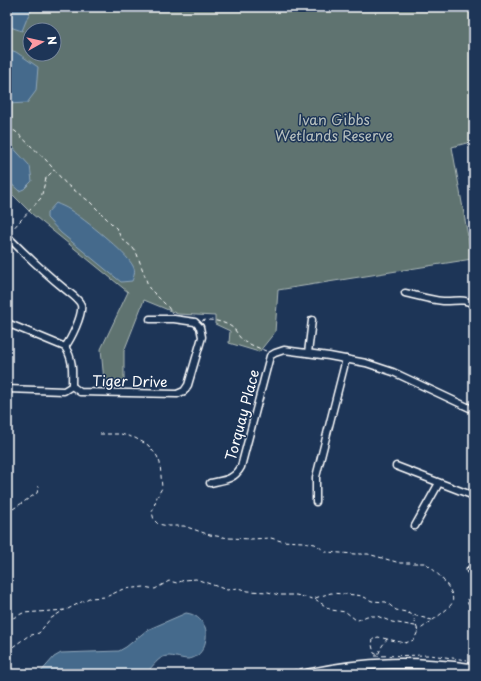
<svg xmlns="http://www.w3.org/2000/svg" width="481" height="681" viewBox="0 0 481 681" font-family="'Playpen Sans',sans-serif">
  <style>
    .green { fill: #5e736f; stroke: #aeb9b7; fill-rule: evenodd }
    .water { fill: #456b8c; stroke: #8fa6ba }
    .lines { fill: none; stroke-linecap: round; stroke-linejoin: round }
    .street-casing { stroke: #fff; stroke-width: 9 }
    .secondary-casing { stroke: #fff; stroke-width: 12 }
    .path { stroke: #fff; stroke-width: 1; stroke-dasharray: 4 3; stroke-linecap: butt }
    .street { stroke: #1d3557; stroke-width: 6 }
    .secondary { stroke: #1d3557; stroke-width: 9 }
    .labels { text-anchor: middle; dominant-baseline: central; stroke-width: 3; stroke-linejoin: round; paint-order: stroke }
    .park-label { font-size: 14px; fill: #b7c0be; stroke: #1d3557 }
    .street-label { font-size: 14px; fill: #fff; stroke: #1d3557 }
  </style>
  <rect width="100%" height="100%" fill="#1d3557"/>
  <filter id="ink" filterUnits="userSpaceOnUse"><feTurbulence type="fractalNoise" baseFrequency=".025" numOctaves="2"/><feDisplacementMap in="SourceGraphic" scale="8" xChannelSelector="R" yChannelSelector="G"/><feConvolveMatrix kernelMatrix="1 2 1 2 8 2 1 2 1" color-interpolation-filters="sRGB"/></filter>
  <g filter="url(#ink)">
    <g class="green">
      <path d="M7 7H474V141L452 147 472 259 278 290 275 332 259 352 229 343 230 331 215 324V316L178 314 144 300 124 351V380L104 381 101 349 128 292 32 214 7 189ZM30 30H54V54H30Z"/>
      <path d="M386 672 436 674H440H388Z"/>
    </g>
    <g class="water">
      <path d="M7 7H33L28 16 22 31 7 26Z"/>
      <path d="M7 49 16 52 38 67 36 91 27 103 7 104Z"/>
      <path d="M7 141 30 166 32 181 24 189 19 191 7 180Z"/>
      <path d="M56 203C60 205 66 207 70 210 84 219 126 252 133 266 136 271 134 276 132 281L121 282 61 233 47 218V213Z"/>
      <path d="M186 613C195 614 201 619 205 627 209 639 203 658 188 659 180 659 171 654 163 657 156 660 151 669 145 674H39L54 657 61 653 119 651 126 647 147 630Z"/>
    </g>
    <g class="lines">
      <g class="street-casing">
        <g id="street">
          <path d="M7 236C26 255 45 273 66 290 71 294 79 299 81 305 83 315 71 339 65 347"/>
          <path d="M405 293C418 296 430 300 443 301 454 302 464 297 474 305"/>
          <path d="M7 323 65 347C74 360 72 372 72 386"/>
          <path d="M308 353 312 320"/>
          <path d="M7 389 64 391 72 386 80 392 177 394 184 391 188 385 202 337 200 327 195 322 174 319H150"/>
          <path d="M396 466 474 496"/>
          <path d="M210 483C224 480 234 480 241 467L270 356 275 353 284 350 329 356 366 363 393 372 474 410"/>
          <path d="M316 502V477L346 359"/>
          <path d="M415 526 439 483"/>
          <path d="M470 570 474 566"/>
        </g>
      </g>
      <g class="secondary-casing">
        <path id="secondary" d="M308 674C367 661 415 661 474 669"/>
      </g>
      <g class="path">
        <path d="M7 129 15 131 46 160 66 184 90 202 117 229 121 238 133 248 137 254 149 288 168 307 172 313"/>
        <path d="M10 232 41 198 46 178 55 169"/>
        <path d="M202 321C209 318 226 322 233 328 237 331 238 337 243 340 250 345 259 348 266 351"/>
        <path d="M100 434H121L135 438 148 445 157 456 160 463 162 488 157 497 152 512 154 520 158 524 168 526H184L210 535 229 538 251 539 271 538 281 541 303 542 315 544 326 552 355 554H368L400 563H425C434 569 457 591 452 603 450 609 424 626 418 631L415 626 392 622 377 616H367L358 620H356L346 612 331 610 315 599"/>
        <path d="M7 513 37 493 39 486"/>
        <path d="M470 576 473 586 467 602 474 610"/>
        <path d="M7 621 23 613 66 610 89 598 106 597 123 589 144 587 155 589 169 581 177 583 184 580 196 579 227 590 238 588 248 591 268 592 279 595H296L313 599 321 596 331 593 356 595 362 596 372 601 386 602 396 610 406 612 413 615 432 620"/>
        <path d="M387 639 378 637 373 639 372 645 374 653 378 655 382 646 387 639 405 643 414 640 418 631 413 616"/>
        <path d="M7 651 28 636 39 633 50 619 64 610"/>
        <path d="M375 656 430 655 467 660"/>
        <path d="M279 674 303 668"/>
      </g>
      <use href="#street" class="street"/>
      <use href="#secondary" class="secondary"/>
    </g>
  </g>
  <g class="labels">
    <g class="park-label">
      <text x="334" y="119">Ivan Gibbs<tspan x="334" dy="16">Wetlands Reserve</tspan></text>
    </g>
    <g class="street-label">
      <text transform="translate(130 381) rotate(1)">Tiger Drive</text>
      <text transform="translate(242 415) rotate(-75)">Torquay Place</text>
    </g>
  </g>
  <rect width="481" height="681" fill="none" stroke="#1d3557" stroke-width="24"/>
  <rect x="12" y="12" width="457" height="657" fill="none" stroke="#fff" stroke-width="1.5" filter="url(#ink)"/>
  <g transform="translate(42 42) rotate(82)"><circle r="19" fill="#1d3557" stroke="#77869a"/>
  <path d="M0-3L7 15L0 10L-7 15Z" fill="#ff9aa2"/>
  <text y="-6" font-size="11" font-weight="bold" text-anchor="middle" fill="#ffffff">N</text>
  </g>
</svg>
